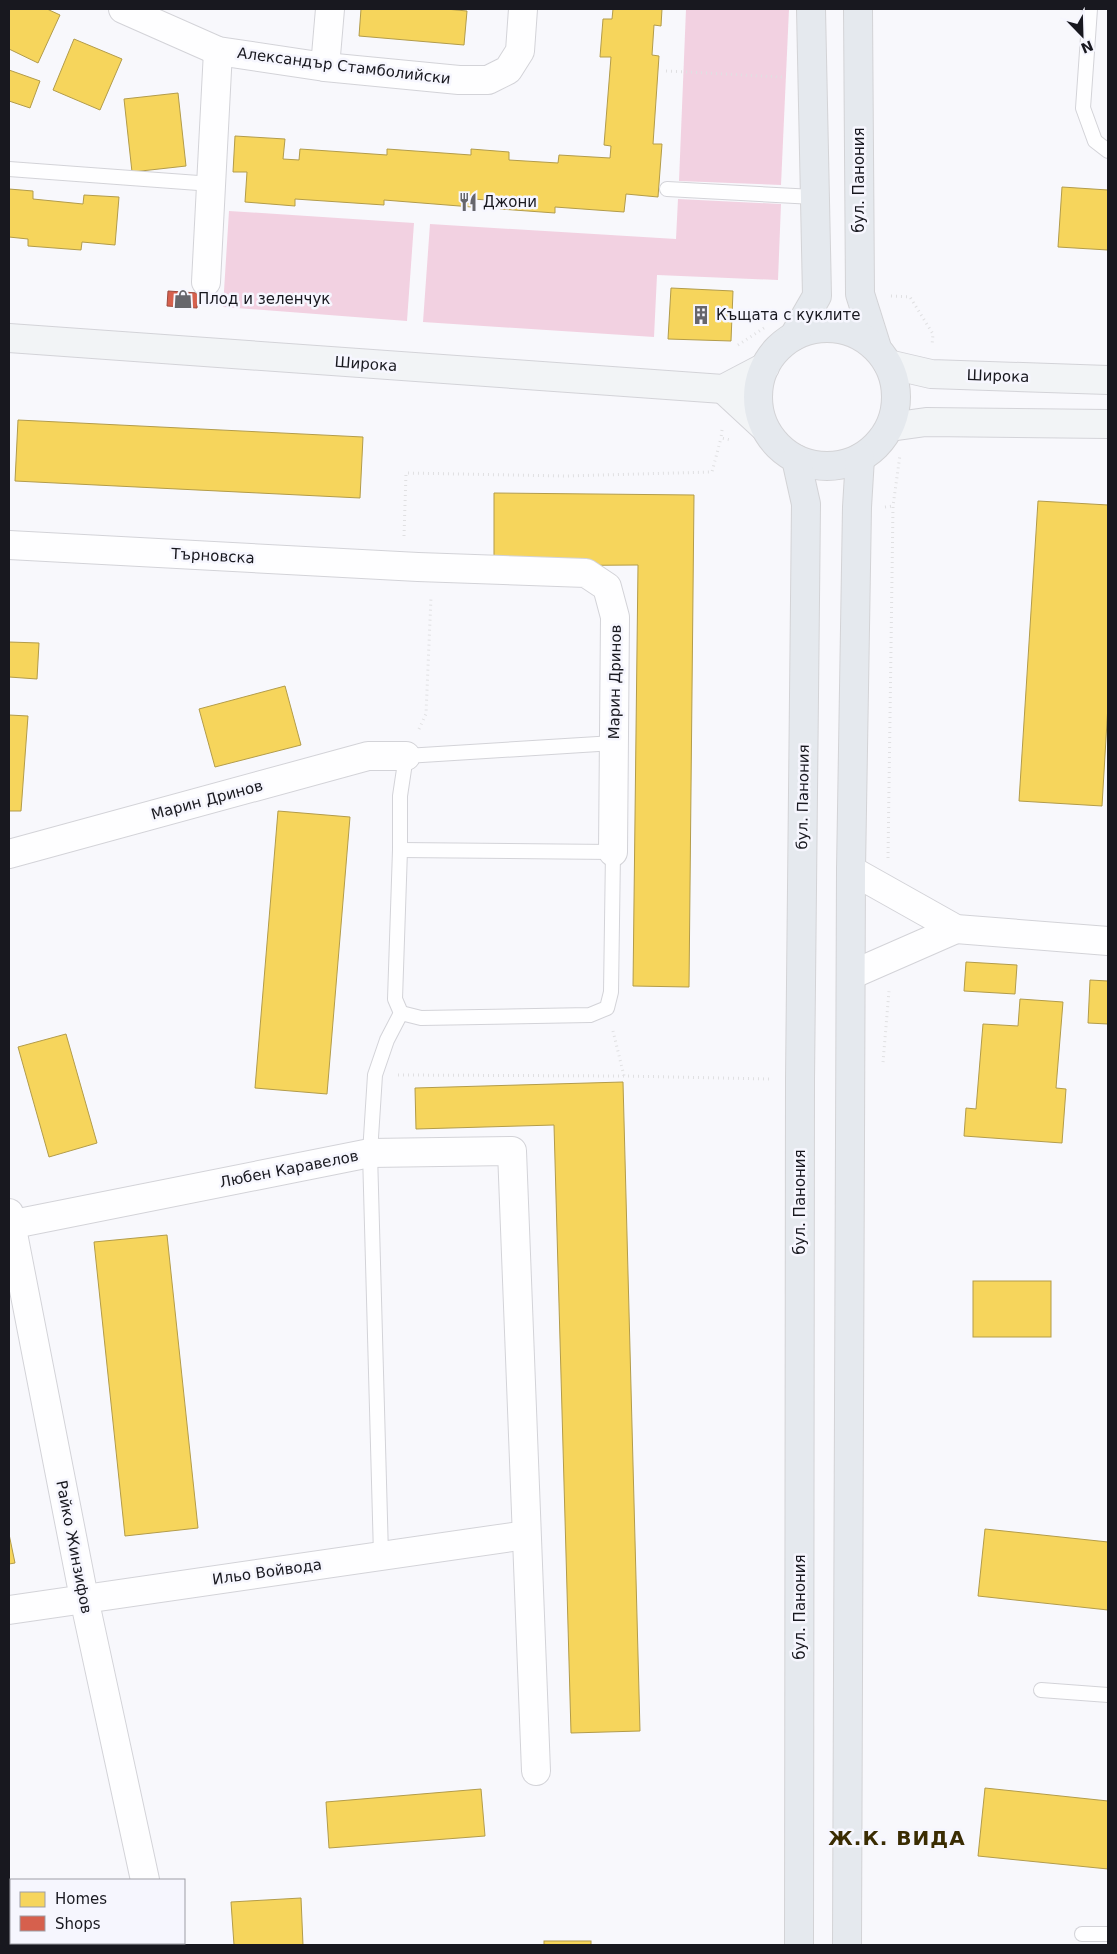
<svg xmlns="http://www.w3.org/2000/svg" width="1117" height="1954" viewBox="0 0 1117 1954" font-family="'DejaVu Sans',sans-serif">
  <style>
    .green { fill: #f2d1e1 }
    .homes { fill: #f6d55c; stroke: #b39c4a }
    .shops { fill: #d6604d; stroke: #9d4a3f }
    .lines { fill: none; stroke-linecap: round; stroke-linejoin: round }
    .lane-casing { stroke: #d3d3d8; stroke-width: 16 }
    .street-casing { stroke: #d3d3d8; stroke-width: 30 }
    .secondary-casing { stroke: #d3d3d8; stroke-width: 30 }
    .primary-casing { stroke: #d3d3d6; stroke-width: 30 }
    .path { stroke: #e0e0e2; stroke-width: 3; stroke-dasharray: 1 4; stroke-linecap: butt }
    .lane { stroke: #fefeff; stroke-width: 14 }
    .street { stroke: #fefeff; stroke-width: 28 }
    .secondary { stroke: #f2f4f6; stroke-width: 28 }
    .primary { stroke: #e5e9ee; stroke-width: 28 }
    .labels { text-anchor: middle; dominant-baseline: central; stroke-width: 5; stroke-linejoin: round; paint-order: stroke }
    .street-label { font-size: 15px; fill: #18181f; stroke: #f6f6fe }
    .poi-label { font-size: 15px; fill: #18181f; stroke: #f6f6fe; text-anchor: start }
    .district-label { font-size: 20px; font-weight: bold; letter-spacing: 1px; fill: #3a2c02; stroke: #f6f6fe }
  </style>
  <rect width="100%" height="100%" fill="#f8f8fc"/>
  <g class="green">
    <path d="M686 9H789L781 185 679 181Z"/>
    <path d="M678 199 781 204 778 280 657 275 654 337 423 322 430 224 676 239Z"/>
    <path d="M229 211 414 223 407 321 223 307Z"/>
  </g>
  <g class="homes">
    <path d="M9 9H47L60 15 38 63 9 49Z"/>
    <path d="M361 9H446L467 11 464 45 359 36Z"/>
    <path d="M613 9H662L661 26 654 25 652 55 659 56 653 144H662L658 197 626 194 624 212 555 207V213L500 209 501 201 473 199 472 207 384 200V205L295 199V206L245 202 247 172H233L235 136 285 139 283 159 299 160 300 149 387 155V149L471 155V149L509 152V160L558 163 559 155 610 158 611 146 604 145 611 57H600L603 19H612Z"/>
    <path d="M74 39 122 59 100 110 53 90Z"/>
    <path d="M9 70 40 81 30 108 9 101Z"/>
    <path d="M178 93 186 166 132 172 124 99Z"/>
    <path d="M1062 187 1108 190V250L1058 247Z"/>
    <path d="M9 189 33 191V199L83 204 84 195 119 197 115 245 82 242 81 250 28 246V239L9 237Z"/>
    <path d="M671 288 733 291 731 341 668 339Z"/>
    <path d="M18 420 363 437 360 498 15 481Z"/>
    <path d="M494 493 694 495 689 987 633 986 638 565 494 566Z"/>
    <path d="M1038 501 1108 505V705L1102 806 1019 801Z"/>
    <path d="M9 642 39 643 37 679 9 677Z"/>
    <path d="M285 686 301 745 215 767 199 709Z"/>
    <path d="M9 715 28 716 21 811H9Z"/>
    <path d="M278 811 350 817 327 1094 255 1088Z"/>
    <path d="M966 962 1017 965 1015 994 964 991Z"/>
    <path d="M1090 980 1108 981V1024L1088 1023Z"/>
    <path d="M1020 999 1063 1002 1056 1088 1066 1089 1062 1143 964 1136 966 1108 976 1109 983 1024 1018 1026Z"/>
    <path d="M66 1034 97 1143 49 1157 18 1047Z"/>
    <path d="M623 1082 640 1731 571 1733 554 1125 416 1129 415 1088Z"/>
    <path d="M167 1235 198 1528 125 1536 94 1242Z"/>
    <rect x="973" y="1281" width="78" height="56"/>
    <path d="M985 1529 1108 1542V1610L978 1596Z"/>
    <path d="M9 1534 15 1563 9 1564Z"/>
    <path d="M985 1788 1108 1801V1869L978 1856Z"/>
    <path d="M481 1789 485 1836 329 1848 326 1802Z"/>
    <path d="M301 1898 303 1945H234L231 1902Z"/>
    <rect x="544" y="1941" width="47" height="4"/>
  </g>
  <path class="shops" d="M168 291 198 293 197 308 167 306Z"/>
  <g class="lines">
    <g class="lane-casing">
      <g id="lane">
        <path d="M1090 9 1083 108 1095 141 1108 151"/>
        <path d="M9 169 212 184"/>
        <path d="M667 189 814 197"/>
        <path d="M401 1013 395 999 400 850V796L406 756 614 743"/>
        <path d="M381 1555 370 1153 375 1075 387 1040 401 1013 421 1018 590 1015 607 1008 611 992 613 852 400 850"/>
        <path d="M1041 1690 1108 1695"/>
        <path d="M1082 1934H1108"/>
      </g>
    </g>
    <g class="street-casing">
      <g id="street">
        <path d="M123 9 218 51 325 67 459 80H488L508 70 520 51 523 9"/>
        <path d="M325 67 330 9"/>
        <path d="M206 282 218 51"/>
        <path d="M9 545 418 567 586 573 607 587 615 617 613 852"/>
        <path d="M9 854 368 756H406"/>
        <path d="M851 870 956 929 1108 941"/>
        <path d="M851 975 956 929"/>
        <path d="M9 1213 84 1598 145 1880"/>
        <path d="M9 1225 370 1153 512 1151 536 1771"/>
        <path d="M9 1610 526 1535"/>
        <path d="M159 1943 160 1945"/>
      </g>
    </g>
    <g class="secondary-casing">
      <g id="secondary">
        <path d="M9 338 723 389 765 367"/>
        <path d="M888 364 931 374 1108 380"/>
        <path d="M723 389 764 427"/>
        <path d="M890 427 926 422 1108 424"/>
      </g>
    </g>
    <g class="primary-casing">
      <g id="primary">
        <path d="M858 9 860 294 877 348"/>
        <circle cx="827" cy="397" r="69"/>
        <path d="M794 336 817 296 811 9"/>
        <path d="M796 459 806 504 800 1080 799 1945"/>
        <path d="M847 1945 851 870 857 507 860 458"/>
      </g>
    </g>
    <g class="path">
      <path d="M666 71 782 77"/>
      <path d="M891 296 910 297 933 334 932 345"/>
      <path d="M738 345 764 328"/>
      <path d="M722 430 721 438 731 440"/>
      <path d="M885 507 893 506"/>
      <path d="M404 536 406 473 565 476 712 472 721 438"/>
      <path d="M419 729 426 714 431 597"/>
      <path d="M888 858 893 506 900 455"/>
      <path d="M613 1031 624 1076"/>
      <path d="M883 1062 889 991"/>
      <path d="M398 1075 624 1076 770 1079"/>
    </g>
    <use href="#lane" class="lane"/>
    <use href="#street" class="street"/>
    <use href="#secondary" class="secondary"/>
    <use href="#primary" class="primary"/>
  </g>
  <defs>
    <g id="restaurant-bare" transform="scale(1.5)"><path d="M-5-6h1v4h1v-4h1v4h1v-4h1v5L-1.5 .5V6h-2V.5L-5-1ZM5-6V6H3V1.5H1.5Q1.5-4 5-6Z" fill="#66666c" stroke="#f6f6fe" stroke-width="2.5" paint-order="stroke"/></g>
    <g id="shop-bare" transform="scale(1.5)"><path d="M-5-2.5h2.3a2.7 3.5 0 0 1 5.4 0H5L5.5 6h-11ZM-1.5-2.5h3a1.5 2.3 0 0 0-3 0Z" fill="#66666c" stroke="#f6f6fe" stroke-width="2.5" paint-order="stroke"/></g>
    <g id="building-bare" transform="scale(1.5)"><path d="M-4-6H4V6H1V3H-1V6H-4ZM-2.5-4.3h1.7v1.8h-1.7ZM.8-4.3h1.7v1.8H.8ZM-2.5-1h1.7V.8h-1.7ZM.8-1h1.7V.8H.8Z" fill="#66666c" stroke="#f6f6fe" stroke-width="2.5" paint-order="stroke"/></g>
  </defs>
  <g fill-rule="evenodd">
    <use href="#restaurant-bare" x="468" y="202"/>
    <use href="#shop-bare" x="183" y="299"/>
    <use href="#building-bare" x="701" y="315"/>
  </g>
  <g class="labels">
    <g class="street-label">
      <text transform="translate(344 66) rotate(7)">Александър Стамболийски</text>
      <text transform="translate(859 180) rotate(-90)">бул. Панония</text>
      <text transform="translate(366 364) rotate(4)">Широка</text>
      <text transform="translate(998 376) rotate(2)">Широка</text>
      <text transform="translate(213 556) rotate(3)">Търновска</text>
      <text transform="translate(615 682) rotate(-89)">Марин Дринов</text>
      <text transform="translate(803 797) rotate(-89)">бул. Панония</text>
      <text transform="translate(207 800) rotate(-15)">Марин Дринов</text>
      <text transform="translate(289 1169) rotate(-11)">Любен Каравелов</text>
      <text transform="translate(800 1202) rotate(-90)">бул. Панония</text>
      <text transform="translate(74 1547) rotate(79)">Райко Жинзифов</text>
      <text transform="translate(267 1572) rotate(-8)">Ильо Войвода</text>
      <text transform="translate(800 1607) rotate(-90)">бул. Панония</text>
    </g>
    <g class="poi-label">
      <text x="483" y="202">Джони</text>
      <text x="198" y="299">Плод и зеленчук</text>
      <text x="716" y="315">Къщата с куклите</text>
    </g>
    <g class="district-label">
      <text x="897" y="1838">Ж.К. ВИДА</text>
    </g>
  </g>
  <rect width="1117" height="1954" fill="none" stroke="#18181f" stroke-width="20"/>
  <rect x="10" y="1879" width="175" height="65" fill="#f6f6fe" stroke="#9d9da5"/>
  <rect x="20" y="1892" width="25" height="15" fill="#f6d55c" stroke="#9d9da5"/>
  <text x="55" y="1904" font-size="15" fill="#18181f">Homes</text>
  <rect x="20" y="1916" width="25" height="15" fill="#d6604d" stroke="#9d9da5"/>
  <text x="55" y="1929" font-size="15" fill="#18181f">Shops</text>
  <g transform="translate(1082 35) rotate(157)" stroke="#f6f6fe" stroke-width="4" paint-order="stroke">
  <path d="M0-4L9 19L0 12L-9 19Z" fill="#18181f"/>
  <text y="-8" font-size="14" font-weight="bold" text-anchor="middle" fill="#18181f">N</text>
  </g>
</svg>
